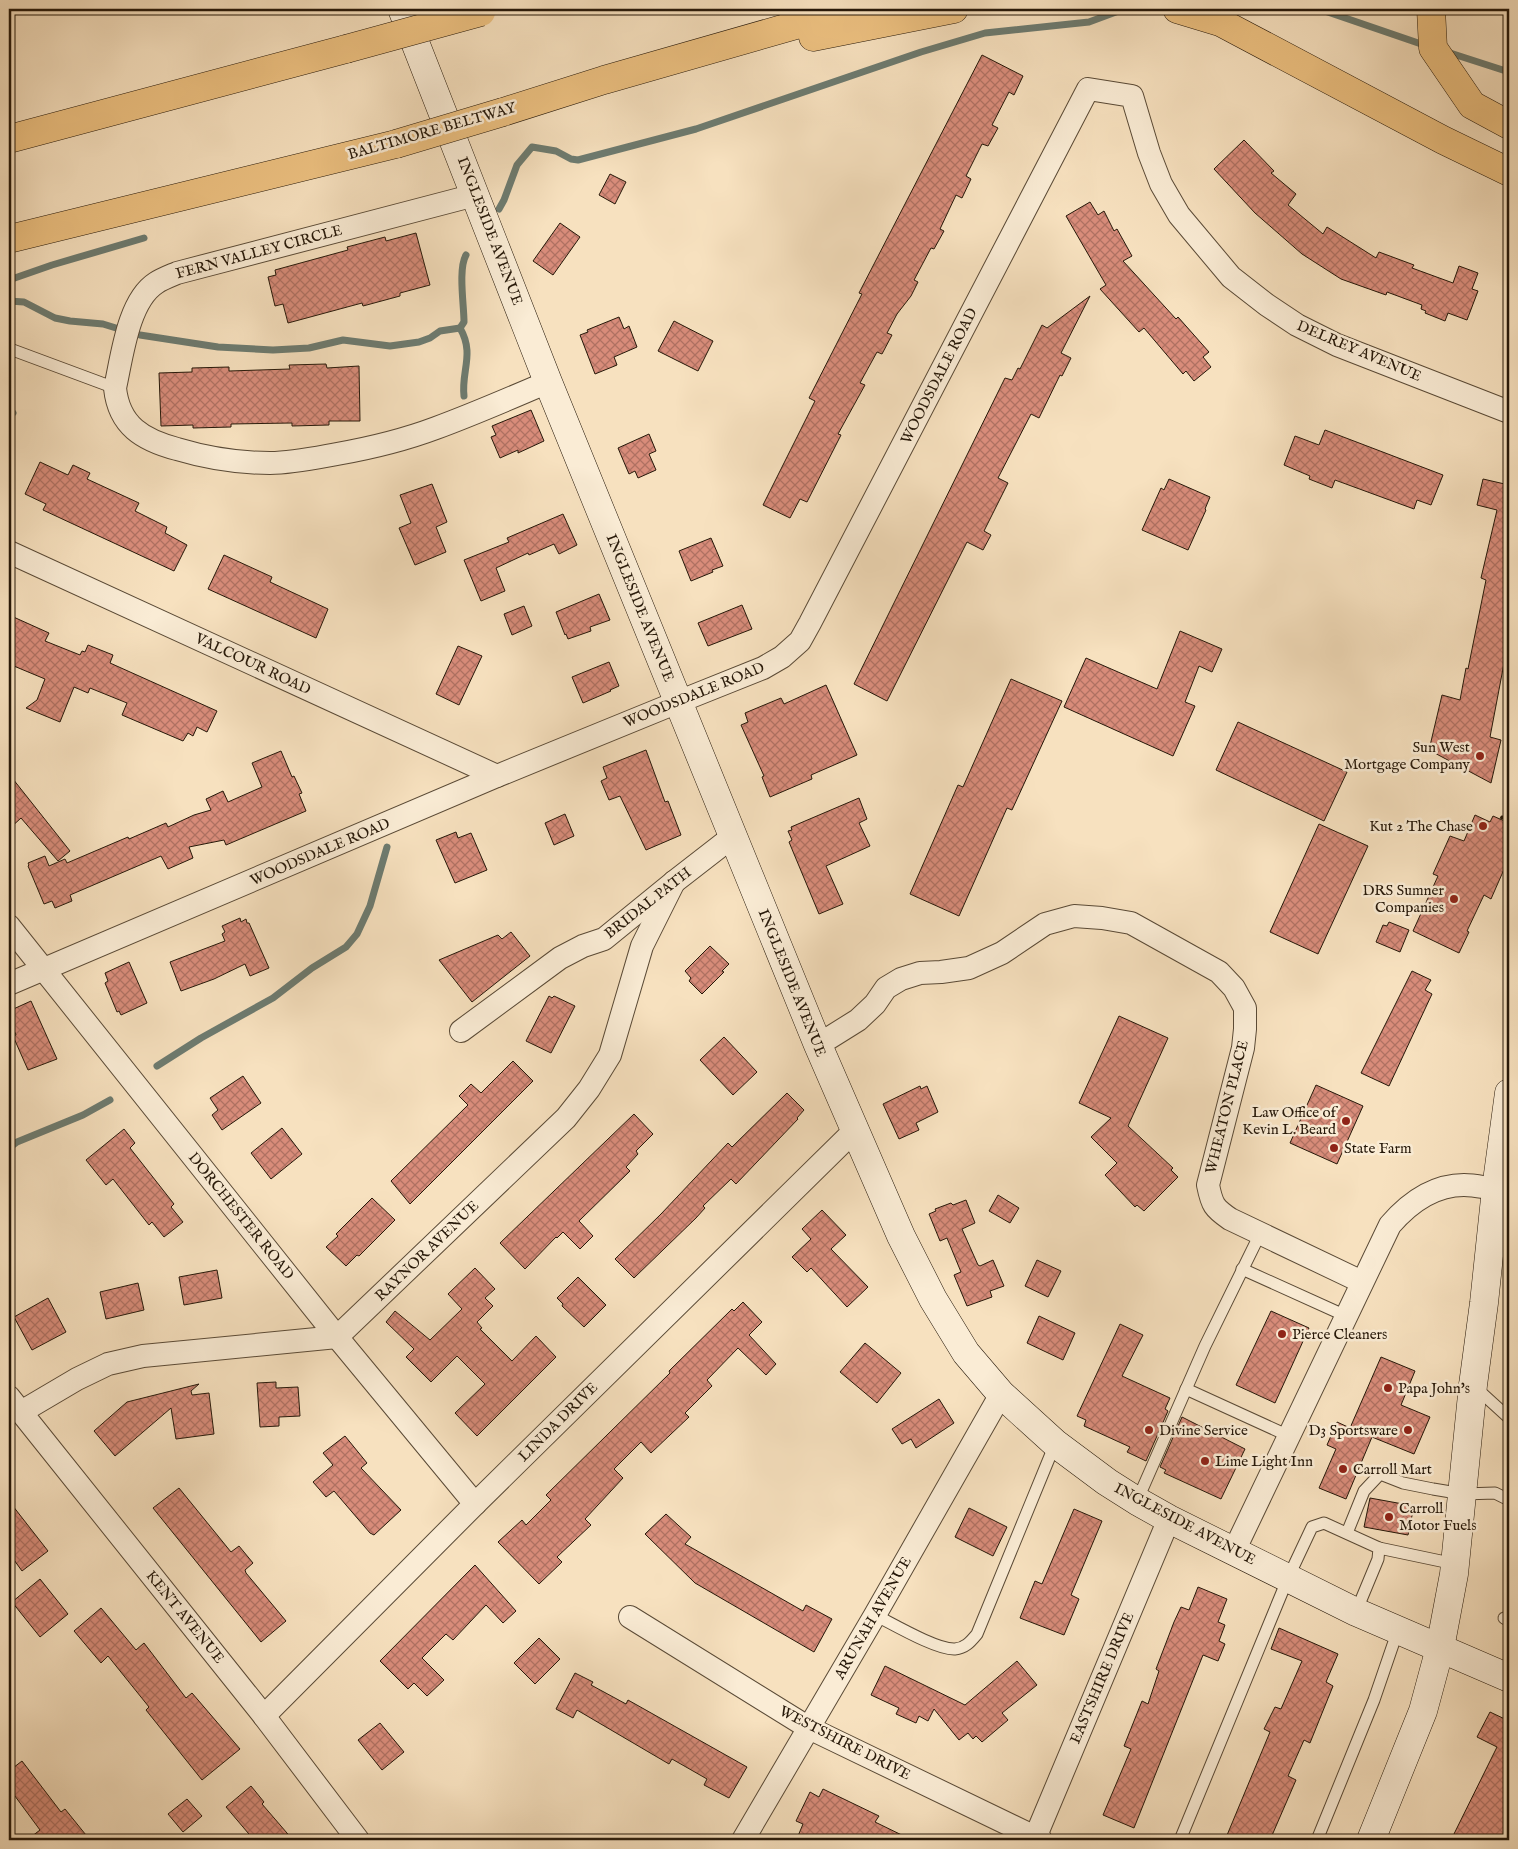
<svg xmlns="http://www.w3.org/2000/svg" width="1518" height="1849" viewBox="0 0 1518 1849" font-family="'IM FELL English',serif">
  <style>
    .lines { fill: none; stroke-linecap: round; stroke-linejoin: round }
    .stream { stroke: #6d7b70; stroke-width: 7 }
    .building { fill: url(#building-cross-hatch); stroke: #261809 }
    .service-casing { stroke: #5a4a36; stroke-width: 13 }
    .minor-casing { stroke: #5a4a36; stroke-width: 24 }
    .secondary-casing { stroke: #261809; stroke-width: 29 }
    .motorway-casing { stroke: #261809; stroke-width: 29 }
    .path { stroke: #261809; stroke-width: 3; stroke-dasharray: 4 2.5; stroke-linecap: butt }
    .service { stroke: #faecd5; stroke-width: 11 }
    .minor { stroke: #faecd5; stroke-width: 22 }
    .secondary { stroke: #faecd5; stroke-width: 28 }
    .motorway { stroke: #ecc080; stroke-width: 28 }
    .motorway-bridge-casing { stroke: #261809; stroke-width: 29; stroke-linecap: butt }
    .motorway-bridge { stroke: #ecc080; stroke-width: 28 }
    .poi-dot { fill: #8f2418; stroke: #faecd5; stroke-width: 2 }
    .labels { text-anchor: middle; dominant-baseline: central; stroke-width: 5; stroke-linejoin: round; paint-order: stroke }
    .street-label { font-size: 15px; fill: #261809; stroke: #faecd5 }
    .poi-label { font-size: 15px; fill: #261809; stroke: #faecd5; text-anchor: start }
  </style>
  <defs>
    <pattern id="building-cross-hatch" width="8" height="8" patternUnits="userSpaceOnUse" patternTransform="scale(1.25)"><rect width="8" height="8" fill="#d88c7a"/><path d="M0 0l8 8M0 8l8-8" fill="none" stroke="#af7162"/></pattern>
  </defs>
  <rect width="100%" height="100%" fill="#f7e1bf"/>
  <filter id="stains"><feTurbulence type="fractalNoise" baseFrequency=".004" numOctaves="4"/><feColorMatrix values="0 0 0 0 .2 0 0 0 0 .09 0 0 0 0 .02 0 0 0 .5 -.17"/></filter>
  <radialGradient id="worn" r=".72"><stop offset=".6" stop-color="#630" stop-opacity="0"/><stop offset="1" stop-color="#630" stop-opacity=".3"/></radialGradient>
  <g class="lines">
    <g class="stream">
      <path d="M1319 9 1427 46"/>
      <path d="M1447 52 1509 72"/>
      <path d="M499 209 504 200 517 165 532 147 556 151 571 159 578 160 696 129 921 52 985 33 1089 22 1124 9"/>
      <path d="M9 280 52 265 144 238"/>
      <path d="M9 301 24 302 55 318 70 321 103 324 116 328"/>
      <path d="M460 328C475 354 461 371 464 396"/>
      <path d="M140 335 218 347 273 350 309 348 343 340 390 346 419 342 430 338 440 331 460 328 464 322C464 305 458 269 466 255"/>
      <path d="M9 408 13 413"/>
      <path d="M157 1066 201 1038 273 998 312 968 346 947 357 934 370 906 387 847"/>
      <path d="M9 1148 17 1142 83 1115 110 1100"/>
    </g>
  </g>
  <g class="building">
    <path d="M982 55 1023 76 1014 95 1009 92 992 125 998 128 988 146 982 144 966 176 971 179 962 198 956 195 940 229 944 231 934 249 931 248 914 280 918 282 911 296 897 314 887 333 892 335 882 354 877 352 860 383 865 385 838 434 841 435 807 502 800 499 790 518 763 505 815 401 809 398 862 294 859 293Z"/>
    <path d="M1244 140 1274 171 1271 173 1296 194 1288 205 1323 234 1327 227 1376 258 1379 252 1414 265 1412 268 1453 283 1459 266 1478 273 1472 289 1478 291 1467 320 1448 313 1445 321 1425 313 1426 311 1421 309 1422 305 1387 292 1386 295 1341 279 1302 254 1255 213 1214 169Z"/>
    <path d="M610 174 626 182 615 204 599 195Z"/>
    <path d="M1090 202 1098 215 1104 211 1114 231 1117 229 1132 256 1123 261 1176 319 1178 317 1209 352 1203 357 1211 367 1194 381 1186 371 1183 374 1144 328 1139 332 1100 289 1106 285 1066 216Z"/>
    <path d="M560 223 580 237 553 275 533 261Z"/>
    <path d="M416 233 430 285 400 293V296L363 306 362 303 288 323 283 304 275 306 268 277 276 275 275 270 348 250 347 247 385 237 386 241Z"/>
    <path d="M1090 296 1061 353 1071 358 1062 376 1060 375 1039 418 1031 414 998 478 1008 483 984 531 991 535 983 550 967 542 887 701 854 684 1005 378 1012 380 1018 368 1020 369 1042 325 1047 328Z"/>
    <path d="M619 317 624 329 629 326 637 347 614 357 617 365 595 374 580 335 588 332 587 330Z"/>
    <path d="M674 321 713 341 698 371 658 351Z"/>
    <path d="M326 364 327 368 359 366 360 421H329V425L292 426V423L231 424V427L193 428V425L161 426 159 373 192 372V368L229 367V371L290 369 289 365Z"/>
    <path d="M531 410 544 441 518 453V450L500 458 491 437 496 435 492 426Z"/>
    <path d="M1325 430 1443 475 1431 505 1417 500 1414 509 1335 480 1332 488 1309 479 1310 476 1284 465 1295 436 1319 445Z"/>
    <path d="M649 434 656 451 649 454 656 470 638 478 635 471 629 474 618 448Z"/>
    <path d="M40 462 68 475 73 465 90 473 87 479 139 503 135 511 167 527 165 533 187 545 174 571 43 510 46 504 25 494Z"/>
    <path d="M1169 479 1210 497 1205 509 1206 510 1188 550 1142 530 1161 488 1164 490Z"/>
    <path d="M1483 479 1509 485V637L1490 737 1501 740 1491 783 1429 750 1442 695 1460 700 1466 668 1468 669 1486 580 1481 578 1497 510 1477 505Z"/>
    <path d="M432 484 447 522 436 527 446 552 415 565 399 528 411 523 400 495Z"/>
    <path d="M563 514 577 545 559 554 554 544 529 555 528 553 496 568 505 591 481 601 464 560 509 542 507 538Z"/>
    <path d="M711 538 723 566 712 570 713 572 691 581 679 551Z"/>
    <path d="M224 555 272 577 270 582 328 609 316 638 208 589Z"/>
    <path d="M599 594 610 620 590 627 591 631 568 639 566 634 565 635 556 612Z"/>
    <path d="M742 605 752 629 708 646 698 623Z"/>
    <path d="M524 606 532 626 512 635 504 614Z"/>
    <path d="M9 615 49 633 45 641 80 655 82 651 85 652 88 645 113 655 110 663 217 711 207 732 197 727 193 736 188 733 183 741 122 715 127 703 90 688 88 693 74 687 60 722 26 708 37 700 45 679 9 664Z"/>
    <path d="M1180 631 1222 649 1212 672 1199 666 1185 702 1195 706 1173 756 1064 707 1086 658 1157 689Z"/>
    <path d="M458 646 482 656 459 705 436 694Z"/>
    <path d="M609 662 619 686 610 690 611 691 583 703 572 677Z"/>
    <path d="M1011 679 1062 701 1012 810 1007 808 959 916 910 894 958 785 963 787Z"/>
    <path d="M826 685 857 755 811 775 812 779 770 797 762 777 764 776 741 725 748 722 745 713 781 698 784 704Z"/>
    <path d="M1238 722 1347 772 1324 821 1216 770Z"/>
    <path d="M646 750 665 802 668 801 681 835 646 850 620 796 609 800 601 781 607 778 603 767Z"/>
    <path d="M281 751 292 777 294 776 302 793 299 794 306 811 226 845 224 840 189 847 193 858 168 869 161 856 70 895 72 901 55 908 52 901 44 904 28 866 29 865 28 863 45 856 49 866 65 859 67 863 128 837 129 839 166 823 168 827 194 815 211 810 206 799 223 791 228 802 262 787 252 763Z"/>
    <path d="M9 774 70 851 58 861 21 818 9 829Z"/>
    <path d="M859 798 867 819 859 823 870 846 826 866 843 904 819 914 789 842 792 840 788 831 792 830 791 827Z"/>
    <path d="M565 814 574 836 554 845 545 823Z"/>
    <path d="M1475 815 1490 822 1493 816 1509 823V858L1491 899 1484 895 1467 931 1469 932 1459 953 1413 931 1438 876 1433 874 1450 836 1464 841Z"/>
    <path d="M1319 824 1368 846 1318 954 1270 932Z"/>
    <path d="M456 832 458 838 471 833 487 870 455 883 436 840Z"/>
    <path d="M240 918 241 922 246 919 247 923H249L269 968 250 976 245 964 214 979 181 991 170 962 225 941 222 934 225 932 222 926Z"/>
    <path d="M1389 922 1409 930 1400 952 1376 942 1383 925 1387 926Z"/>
    <path d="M511 932 530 956 472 1002 439 960 498 935 502 939Z"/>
    <path d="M710 946 729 964 722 971 724 972 702 994 689 981 691 978 685 971Z"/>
    <path d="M129 962 147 1003 121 1015 119 1011 117 1012 105 983 108 981 105 973Z"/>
    <path d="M1412 971 1431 980 1425 990 1432 994 1389 1086 1361 1073Z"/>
    <path d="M549 996 552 998 554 996 575 1006 551 1053 526 1041Z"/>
    <path d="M31 1001 57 1059 28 1070 13 1036 16 1035 9 1019V1011Z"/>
    <path d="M1119 1016 1168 1038 1128 1126 1173 1168 1171 1170 1178 1177 1144 1211 1137 1205 1135 1207 1105 1175 1117 1163 1091 1137 1111 1118 1079 1103Z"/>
    <path d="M724 1037 757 1072 733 1095 700 1060Z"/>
    <path d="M513 1061 533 1081 410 1204 391 1181 468 1105 459 1096 471 1084 481 1093Z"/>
    <path d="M243 1076 261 1103 222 1130 212 1115 218 1110 210 1098Z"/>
    <path d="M1316 1085 1363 1106 1337 1164 1290 1143Z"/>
    <path d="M920 1086 921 1089 927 1086 938 1112 916 1123 919 1130 899 1139 883 1104Z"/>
    <path d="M787 1093 804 1110 797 1118 798 1119 736 1184 731 1179 703 1206 705 1208 696 1218 634 1278 615 1259 661 1214 728 1143 732 1147Z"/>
    <path d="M634 1114 653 1134 636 1151 638 1154 626 1167 630 1171 579 1221 593 1236 580 1249 563 1232 557 1238 556 1237 525 1269 500 1243Z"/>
    <path d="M282 1128 302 1154 271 1179 251 1153Z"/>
    <path d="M124 1129 135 1143 130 1148 174 1204 171 1207 183 1222 164 1237 152 1222 149 1225 113 1179 106 1185 86 1160Z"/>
    <path d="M998 1195 1019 1208 1010 1223 989 1211Z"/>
    <path d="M372 1198 395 1220 359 1256 357 1255 346 1266 326 1247 338 1236 336 1234Z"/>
    <path d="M966 1200 975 1223 962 1229 978 1265 980 1266 993 1260 1004 1286 990 1291 992 1297 967 1306 954 1275 961 1272 947 1238 940 1241 929 1214 936 1211 935 1209 951 1203 953 1205Z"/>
    <path d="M822 1210 846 1235 831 1249 868 1287 847 1307 811 1268 807 1272 792 1257 811 1239 802 1229Z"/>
    <path d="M1037 1260 1061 1271 1048 1297 1025 1286Z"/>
    <path d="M475 1268 495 1289 485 1298 493 1306 477 1322 482 1328 480 1329 512 1361 536 1336 556 1357 477 1436 455 1413 485 1384 457 1356 431 1382 406 1357 414 1349 386 1322 395 1311 430 1340 462 1309 448 1294Z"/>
    <path d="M217 1270 222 1298 184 1305 179 1277Z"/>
    <path d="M578 1277 606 1305 584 1327 562 1306 563 1304 557 1298Z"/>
    <path d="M138 1283 144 1310 106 1319 100 1292Z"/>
    <path d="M48 1298 66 1332 32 1350 14 1317Z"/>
    <path d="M743 1302 762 1322 749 1335 776 1364 766 1375 738 1348 707 1380 712 1386 685 1413 689 1417 651 1453 641 1442 614 1469 623 1478 585 1519 591 1525 557 1557 562 1562 539 1584 498 1542 522 1520 526 1525 551 1500 546 1495 670 1373 669 1371 732 1309 734 1311Z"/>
    <path d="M1271 1311 1309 1328 1275 1403 1236 1385Z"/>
    <path d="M1039 1316 1075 1333 1063 1360 1027 1343Z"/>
    <path d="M1120 1324 1143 1335 1122 1376 1170 1398 1165 1409 1168 1411 1146 1461 1127 1452 1130 1447 1084 1426 1086 1420 1077 1416Z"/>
    <path d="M865 1343 901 1373 877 1403 840 1372Z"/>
    <path d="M1381 1357 1415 1371 1401 1405 1430 1417 1414 1454 1372 1437 1346 1499 1319 1488 1336 1449 1327 1445 1337 1422 1350 1428Z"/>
    <path d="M276 1382V1388L298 1387 300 1416 279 1417V1426L260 1427 257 1383Z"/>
    <path d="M199 1384 191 1391 192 1395 209 1393 214 1434 176 1439 171 1408 115 1456 94 1431 127 1402Z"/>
    <path d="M939 1399 954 1423 916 1448 911 1439 902 1444 892 1429Z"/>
    <path d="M1182 1417 1245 1449 1221 1499 1164 1473 1166 1470 1160 1467Z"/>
    <path d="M345 1436 367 1463 361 1468 401 1510 374 1535 370 1533 334 1491 326 1497 313 1482 333 1465 323 1453Z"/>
    <path d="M179 1488 231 1552 239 1546 253 1563 245 1570 246 1573 286 1621 261 1642 153 1508Z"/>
    <path d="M1370 1498 1414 1506 1408 1535 1364 1527Z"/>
    <path d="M9 1501 48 1551 22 1571 9 1553Z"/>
    <path d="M969 1508 1007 1527 993 1556 955 1537Z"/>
    <path d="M1074 1509 1102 1521 1071 1595 1079 1599 1064 1635 1020 1618 1035 1581 1042 1584Z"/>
    <path d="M666 1514 691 1537 685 1544 803 1611 806 1605 832 1619 814 1652 695 1583 645 1534Z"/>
    <path d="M475 1565 516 1611 503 1623 486 1605 453 1640 446 1634 422 1658 444 1680 427 1696 414 1683 408 1689 380 1661Z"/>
    <path d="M40 1579 68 1614 40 1637 12 1602Z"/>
    <path d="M1198 1587 1227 1599 1218 1622 1225 1625 1219 1641 1225 1644 1218 1661 1203 1655 1134 1828 1103 1815 1131 1749 1124 1746 1142 1701 1148 1704 1159 1671 1156 1669 1174 1622 1181 1607 1189 1610Z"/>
    <path d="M101 1608 136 1650 144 1643 186 1698 192 1693 240 1749 202 1780 146 1710 149 1707 108 1656 101 1663 74 1631Z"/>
    <path d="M1279 1628 1338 1654 1326 1682 1333 1686 1310 1743 1304 1740 1288 1776 1296 1780 1270 1840H1225L1270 1732 1264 1729 1275 1707 1281 1709 1302 1661 1271 1649Z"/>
    <path d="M539 1638 560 1659 535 1684 514 1663Z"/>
    <path d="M1017 1661 1037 1685 1002 1713 1008 1720 982 1742 976 1736 973 1739 968 1733 959 1740 934 1709 928 1721 919 1716 916 1723 896 1714 899 1708 871 1695 885 1666 965 1705Z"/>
    <path d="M575 1673 593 1682 591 1685 626 1704 628 1700 747 1767 729 1798 704 1785 707 1779 672 1759 669 1764 577 1710 573 1718 556 1709Z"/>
    <path d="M1490 1712 1509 1721V1823L1501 1840H1451L1497 1747 1477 1737Z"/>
    <path d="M380 1723 404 1752 382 1770 358 1740Z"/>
    <path d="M22 1761 61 1812 65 1809 90 1840H27L40 1830 9 1788V1771Z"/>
    <path d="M251 1786 264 1802 262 1804 293 1840H254L226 1807Z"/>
    <path d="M823 1789 879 1816 875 1822 912 1840H808L798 1836 803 1824 796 1821 810 1792 819 1797Z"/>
    <path d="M187 1799 202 1816 183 1832 168 1814Z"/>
  </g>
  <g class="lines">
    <g class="service-casing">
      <g id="service">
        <path d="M10 349 115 388"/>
        <path d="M1242 1269 1346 1316"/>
        <path d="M1475 1387 1509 1418"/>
        <path d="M1186 1389 1289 1436"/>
        <path d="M1137 1501 1205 1346 1260 1234"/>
        <path d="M1347 1533 1364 1491 1380 1474 1403 1483 1433 1489 1463 1494 1495 1493 1509 1500"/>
        <path d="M1379 1548 1455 1564"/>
        <path d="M875 1615C893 1624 937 1650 955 1649 966 1648 971 1641 977 1634L1055 1444"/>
        <path d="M1504 1618 1509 1621"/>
        <path d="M1180 1840 1288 1578 1312 1527 1324 1523 1379 1548 1378 1559 1356 1612"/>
        <path d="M1317 1840 1374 1700 1398 1630"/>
      </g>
    </g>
    <g class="minor-casing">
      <g id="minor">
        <path d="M475 195 177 273C170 276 162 279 156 283 128 301 122 357 115 388 119 426 143 440 177 449 207 458 238 463 270 463 292 463 315 458 337 454 371 448 404 440 436 428 474 414 511 398 548 382"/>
        <path d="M9 552 497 776"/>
        <path d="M9 926 337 1337 475 1504"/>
        <path d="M9 984 497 776 678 702 763 668 782 657 800 641 810 623 1088 89 1132 96 1149 153 1161 184 1179 215 1231 277 1267 305 1297 325 1337 345 1509 412"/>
        <path d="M461 1031 560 958 583 946 604 939 674 882 732 837"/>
        <path d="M818 1045 858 1020 875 1004 886 988 901 979 920 973 941 972 969 968 1002 953 1045 924 1074 916 1102 918 1131 923 1219 972 1234 988 1245 1008V1029L1243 1048 1208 1185C1212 1205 1214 1208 1230 1219L1362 1282"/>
        <path d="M9 1397 264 1716 358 1840"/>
        <path d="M21 1412 77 1379 108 1364 143 1356 337 1337 566 1118 589 1089 610 1055 642 946 674 882"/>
        <path d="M1234 1551 1390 1225C1409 1203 1434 1185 1464 1185 1475 1185 1486 1188 1496 1189"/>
        <path d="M630 1617 809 1728 1041 1840"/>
        <path d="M264 1716 475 1504 855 1130"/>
        <path d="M1035 1838 1169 1519"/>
        <path d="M743 1840 875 1615 1001 1394"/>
      </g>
    </g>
    <g class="secondary-casing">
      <g id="secondary">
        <path d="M402 9 548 382 818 1045 901 1236 933 1299 966 1353 1001 1394 1056 1444 1107 1482 1137 1501 1169 1519 1356 1612 1509 1678"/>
        <path d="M1371 1840 1423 1711 1440 1648 1454 1574 1473 1385 1484 1303 1496 1189 1509 1093"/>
      </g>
    </g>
    <g class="motorway-casing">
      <g id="motorway">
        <path d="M1177 9 1220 22 1443 140 1509 172"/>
        <path d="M1431 9 1433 48 1472 105 1509 125"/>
        <path d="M813 37 954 9"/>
        <path d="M503 112 604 80 852 9"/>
        <path d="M9 139 346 49"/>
        <path d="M9 239 396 144"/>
      </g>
    </g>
    <path class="path" d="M1501 819 1502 817 1509 820"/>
    <use href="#service" class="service"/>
    <use href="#minor" class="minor"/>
    <use href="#secondary" class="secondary"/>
    <use href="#motorway" class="motorway"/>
    <g class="motorway-bridge-casing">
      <g id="motorway-bridge">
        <path d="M346 49 481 12"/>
        <path d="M396 144 503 112"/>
      </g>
    </g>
    <use href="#motorway-bridge" class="motorway-bridge"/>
  </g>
  <g class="poi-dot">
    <circle cx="1480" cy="756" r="5"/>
    <circle cx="1483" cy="826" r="5"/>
    <circle cx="1454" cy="899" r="5"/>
    <circle cx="1346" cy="1121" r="5"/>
    <circle cx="1334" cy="1148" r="5"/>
    <circle cx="1282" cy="1334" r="5"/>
    <circle cx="1388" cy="1388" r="5"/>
    <circle cx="1149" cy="1430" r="5"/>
    <circle cx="1408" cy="1430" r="5"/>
    <circle cx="1205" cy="1461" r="5"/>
    <circle cx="1343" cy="1469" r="5"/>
    <circle cx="1389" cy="1517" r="5"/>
  </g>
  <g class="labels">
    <g class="street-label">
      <text transform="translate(432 131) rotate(-16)">BALTIMORE BELTWAY</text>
      <text transform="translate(490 231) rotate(69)">INGLESIDE AVENUE</text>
      <text transform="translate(259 252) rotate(-15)">FERN VALLEY CIRCLE</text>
      <text transform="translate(1359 351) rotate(23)">DELREY AVENUE</text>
      <text transform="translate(939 376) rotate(-63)">WOODSDALE ROAD</text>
      <text transform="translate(640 608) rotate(68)">INGLESIDE AVENUE</text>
      <text transform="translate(253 664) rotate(25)">VALCOUR ROAD</text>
      <text transform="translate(694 695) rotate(-22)">WOODSDALE ROAD</text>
      <text transform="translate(320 852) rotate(-23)">WOODSDALE ROAD</text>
      <text transform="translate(648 903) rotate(-38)">BRIDAL PATH</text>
      <text transform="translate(792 983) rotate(68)">INGLESIDE AVENUE</text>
      <text transform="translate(1227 1107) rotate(-76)">WHEATON PLACE</text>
      <text transform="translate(241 1216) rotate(51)">DORCHESTER ROAD</text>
      <text transform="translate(427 1251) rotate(-44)">RAYNOR AVENUE</text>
      <text transform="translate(558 1422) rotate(-45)">LINDA DRIVE</text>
      <text transform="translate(1185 1524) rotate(28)">INGLESIDE AVENUE</text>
      <text transform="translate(185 1617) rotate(51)">KENT AVENUE</text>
      <text transform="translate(873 1618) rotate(-60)">ARUNAH AVENUE</text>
      <text transform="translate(1102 1678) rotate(-67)">EASTSHIRE DRIVE</text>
      <text transform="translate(845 1743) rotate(27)">WESTSHIRE DRIVE</text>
    </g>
    <g class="poi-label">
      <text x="1470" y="747" text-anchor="end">Sun West<tspan x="1470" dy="17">Mortgage Company</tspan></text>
      <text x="1473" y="826" text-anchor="end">Kut 2 The Chase</text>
      <text x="1444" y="890" text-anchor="end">DRS Sumner<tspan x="1444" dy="17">Companies</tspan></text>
      <text x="1336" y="1112" text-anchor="end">Law Office of<tspan x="1336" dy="17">Kevin L. Beard</tspan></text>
      <text x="1344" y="1148">State Farm</text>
      <text x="1292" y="1334">Pierce Cleaners</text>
      <text x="1398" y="1388">Papa John's</text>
      <text x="1159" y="1430">Divine Service</text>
      <text x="1398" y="1430" text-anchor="end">D3 Sportsware</text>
      <text x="1215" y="1461">Lime Light Inn</text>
      <text x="1353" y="1469">Carroll Mart</text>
      <text x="1399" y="1508">Carroll<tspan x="1399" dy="17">Motor Fuels</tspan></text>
    </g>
  </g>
  <rect width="1518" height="1849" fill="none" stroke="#f7e1bf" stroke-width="30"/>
  <rect x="10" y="10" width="1498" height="1829" fill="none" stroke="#261809" stroke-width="2.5"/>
  <rect x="15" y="15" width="1488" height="1819" fill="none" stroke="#261809"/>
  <rect width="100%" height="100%" filter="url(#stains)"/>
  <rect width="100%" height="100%" fill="url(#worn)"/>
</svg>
